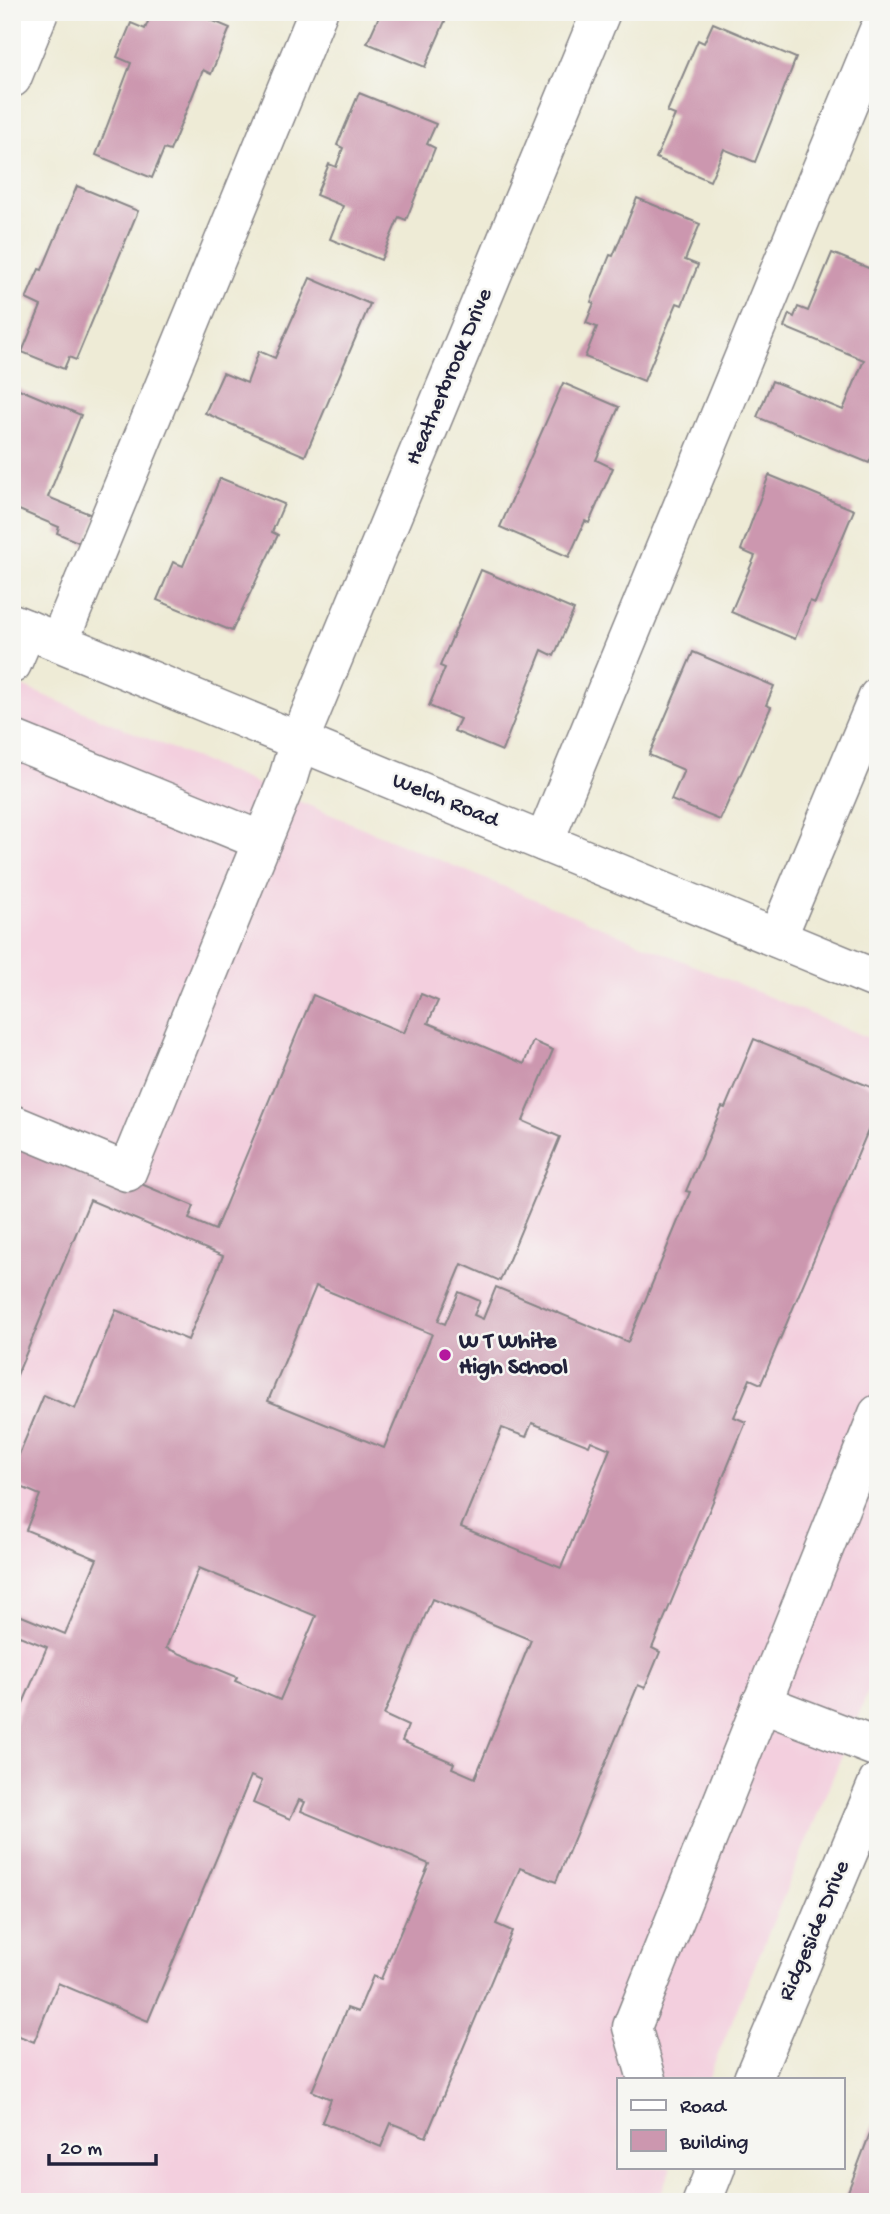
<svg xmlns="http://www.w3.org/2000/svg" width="890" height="2214" viewBox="0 0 890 2214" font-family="'Gochi Hand',sans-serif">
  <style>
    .built { fill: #f3cfde }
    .building { fill: #cc97af; fill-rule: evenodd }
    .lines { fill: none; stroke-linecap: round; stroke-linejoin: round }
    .minor-casing { stroke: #888688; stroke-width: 41 }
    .minor { stroke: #fff; stroke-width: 38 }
    .poi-dot { fill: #b5179e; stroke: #f6f6f2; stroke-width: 2.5 }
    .labels { text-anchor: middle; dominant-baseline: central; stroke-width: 5; stroke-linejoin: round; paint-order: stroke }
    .street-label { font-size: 23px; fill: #22223b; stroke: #f6f6f2 }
    .poi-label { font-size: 23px; font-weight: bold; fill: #22223b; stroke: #f6f6f2; text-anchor: start }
  </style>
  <rect width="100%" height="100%" fill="#f6f6f2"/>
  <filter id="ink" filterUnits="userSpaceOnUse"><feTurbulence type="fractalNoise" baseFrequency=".0143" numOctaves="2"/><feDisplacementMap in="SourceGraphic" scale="14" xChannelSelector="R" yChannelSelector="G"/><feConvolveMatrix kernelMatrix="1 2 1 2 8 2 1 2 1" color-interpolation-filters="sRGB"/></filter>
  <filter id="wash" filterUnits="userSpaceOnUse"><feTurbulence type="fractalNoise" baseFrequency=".00686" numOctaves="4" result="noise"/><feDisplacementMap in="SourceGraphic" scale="28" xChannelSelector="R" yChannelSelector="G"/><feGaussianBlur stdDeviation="1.57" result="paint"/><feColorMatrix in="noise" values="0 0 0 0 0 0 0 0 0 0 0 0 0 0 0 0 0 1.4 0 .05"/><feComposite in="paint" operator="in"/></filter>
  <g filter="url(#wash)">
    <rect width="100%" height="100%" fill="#eeebd6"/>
    <path class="built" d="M12 682 878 1042V1668L708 2079H619V2167H672L657 2202H12Z"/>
    <g id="blocks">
      <g class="building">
        <path d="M152 12H192L230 28 211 74 203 70 170 151 164 149 152 178 96 155 131 63 117 57 131 23 145 29Z"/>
        <path d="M381 12H449L425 67 367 43Z"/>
        <path d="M713 23 796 58 755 162 724 149 710 181 656 158 675 115 667 112 698 40 704 43Z"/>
        <path d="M359 93 436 124 427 144 435 148 406 220 399 217 381 260 330 239 343 206 316 195 329 164 336 167 343 148 337 145Z"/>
        <path d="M77 186 138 211 76 360 69 357 64 369 22 352 41 306 26 299 39 269 42 270Z"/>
        <path d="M637 198 700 224 685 260 698 265 682 305 677 303 644 381 585 357 597 327 586 323 594 303 591 302 610 255 613 256Z"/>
        <path d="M832 253 878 272V443L869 463 757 417 772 381 843 410 864 360 784 327 789 314 794 317 798 307 808 311Z"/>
        <path d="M310 278 370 304 305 456 205 413 223 373 247 383 259 351 275 358Z"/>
        <path d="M563 383 619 407 596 460 613 468 589 523 585 521 569 557 500 527Z"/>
        <path d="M12 386 81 415 48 497 97 517 85 545 57 533 59 527 12 507Z"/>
        <path d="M769 475 854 510 815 603 810 601 795 639 731 612 755 556 741 550Z"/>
        <path d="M220 478 284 504 272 532 278 535 232 631 157 600 173 562 183 566Z"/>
        <path d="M481 570 574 610 554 656 542 650 502 751 454 731 460 719 429 706 445 668 440 666Z"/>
        <path d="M693 652 774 686 766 705 771 707 720 820 671 800 684 770 649 755Z"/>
        <path d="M421 994 438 1001 428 1023 524 1064 533 1041 553 1050 523 1121 560 1137 500 1281 462 1264 438 1321 445 1324 459 1292 480 1301 474 1315 483 1319 496 1287 628 1342 690 1192 686 1191 722 1107 725 1108 754 1039 878 1090V1107L761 1384 750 1379 734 1417 746 1422 652 1648 660 1652 645 1688 638 1685 556 1882 520 1868 496 1924 512 1931 426 2137 391 2123 381 2147 322 2122 331 2099 312 2091 347 2008 358 2012 373 1976 381 1979 429 1864 301 1811 305 1802 299 1800 290 1819 253 1803 262 1781 251 1776 148 2021 58 1983 34 2042 12 2033V1729L47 1647 12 1633V1612L65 1634 97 1559 26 1530 40 1495 12 1483V1471L44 1395 75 1409 116 1310 188 1340 223 1256 90 1200 12 1387V1130L194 1206 189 1219 215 1230 313 995 404 1033ZM316 1286 432 1334 384 1448 268 1401ZM532 1423 589 1446 591 1441 610 1449 561 1568 461 1527 502 1428 526 1437ZM199 1568 316 1616 280 1700 235 1681 237 1677 166 1648ZM432 1599 531 1640 475 1778 452 1768 454 1763 402 1741 408 1726 384 1715Z"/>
        <path d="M878 2116V2202H844L872 2128Z"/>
      </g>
    </g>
  </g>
  <g filter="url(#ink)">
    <use href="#blocks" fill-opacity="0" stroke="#888688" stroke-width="2"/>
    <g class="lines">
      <g class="minor-casing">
        <g id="minor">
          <path d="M12 78 39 12"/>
          <path d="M12 623 878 980"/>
          <path d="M59 642 318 12"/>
          <path d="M12 664 27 629"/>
          <path d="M12 739 262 841"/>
          <path d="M544 842 878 32"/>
          <path d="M777 938 878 697"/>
          <path d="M12 1124 127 1172 288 778 299 741 601 12"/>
          <path d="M761 1703 878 1748"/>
          <path d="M647 2079 632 2027 878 1414"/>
          <path d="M753 2079 878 1782"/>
          <path d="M702 2202 716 2167"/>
        </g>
      </g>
      <use href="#minor" class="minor"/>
    </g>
  </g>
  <circle class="poi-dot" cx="445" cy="1355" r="7"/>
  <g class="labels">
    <g class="street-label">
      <text transform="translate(450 377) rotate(-67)">Heatherbrook Drive</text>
      <text transform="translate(445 801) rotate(22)">Welch Road</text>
      <text transform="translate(815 1931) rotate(-67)">Ridgeside Drive</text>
    </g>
    <g class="poi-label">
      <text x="459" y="1342">W T White<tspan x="459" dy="26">High School</tspan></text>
    </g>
  </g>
  <rect width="890" height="2214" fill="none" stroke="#f6f6f2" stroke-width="42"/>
  <rect x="617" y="2078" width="228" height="91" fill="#f6f6f2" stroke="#a1a1a9" stroke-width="2"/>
  <rect x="631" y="2100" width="35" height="10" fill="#ffffff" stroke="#a1a1a9" stroke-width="2"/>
  <text x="680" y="2112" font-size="21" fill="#22223b">Road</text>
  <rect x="631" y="2130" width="35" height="21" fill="#cc97af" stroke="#a1a1a9" stroke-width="2"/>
  <text x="680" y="2148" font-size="21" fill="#22223b">Building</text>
  <path d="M49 2154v10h107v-10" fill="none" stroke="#22223b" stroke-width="3.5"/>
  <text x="60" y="2154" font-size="21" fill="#22223b" stroke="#f6f6f2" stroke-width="5" paint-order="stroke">20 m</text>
</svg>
